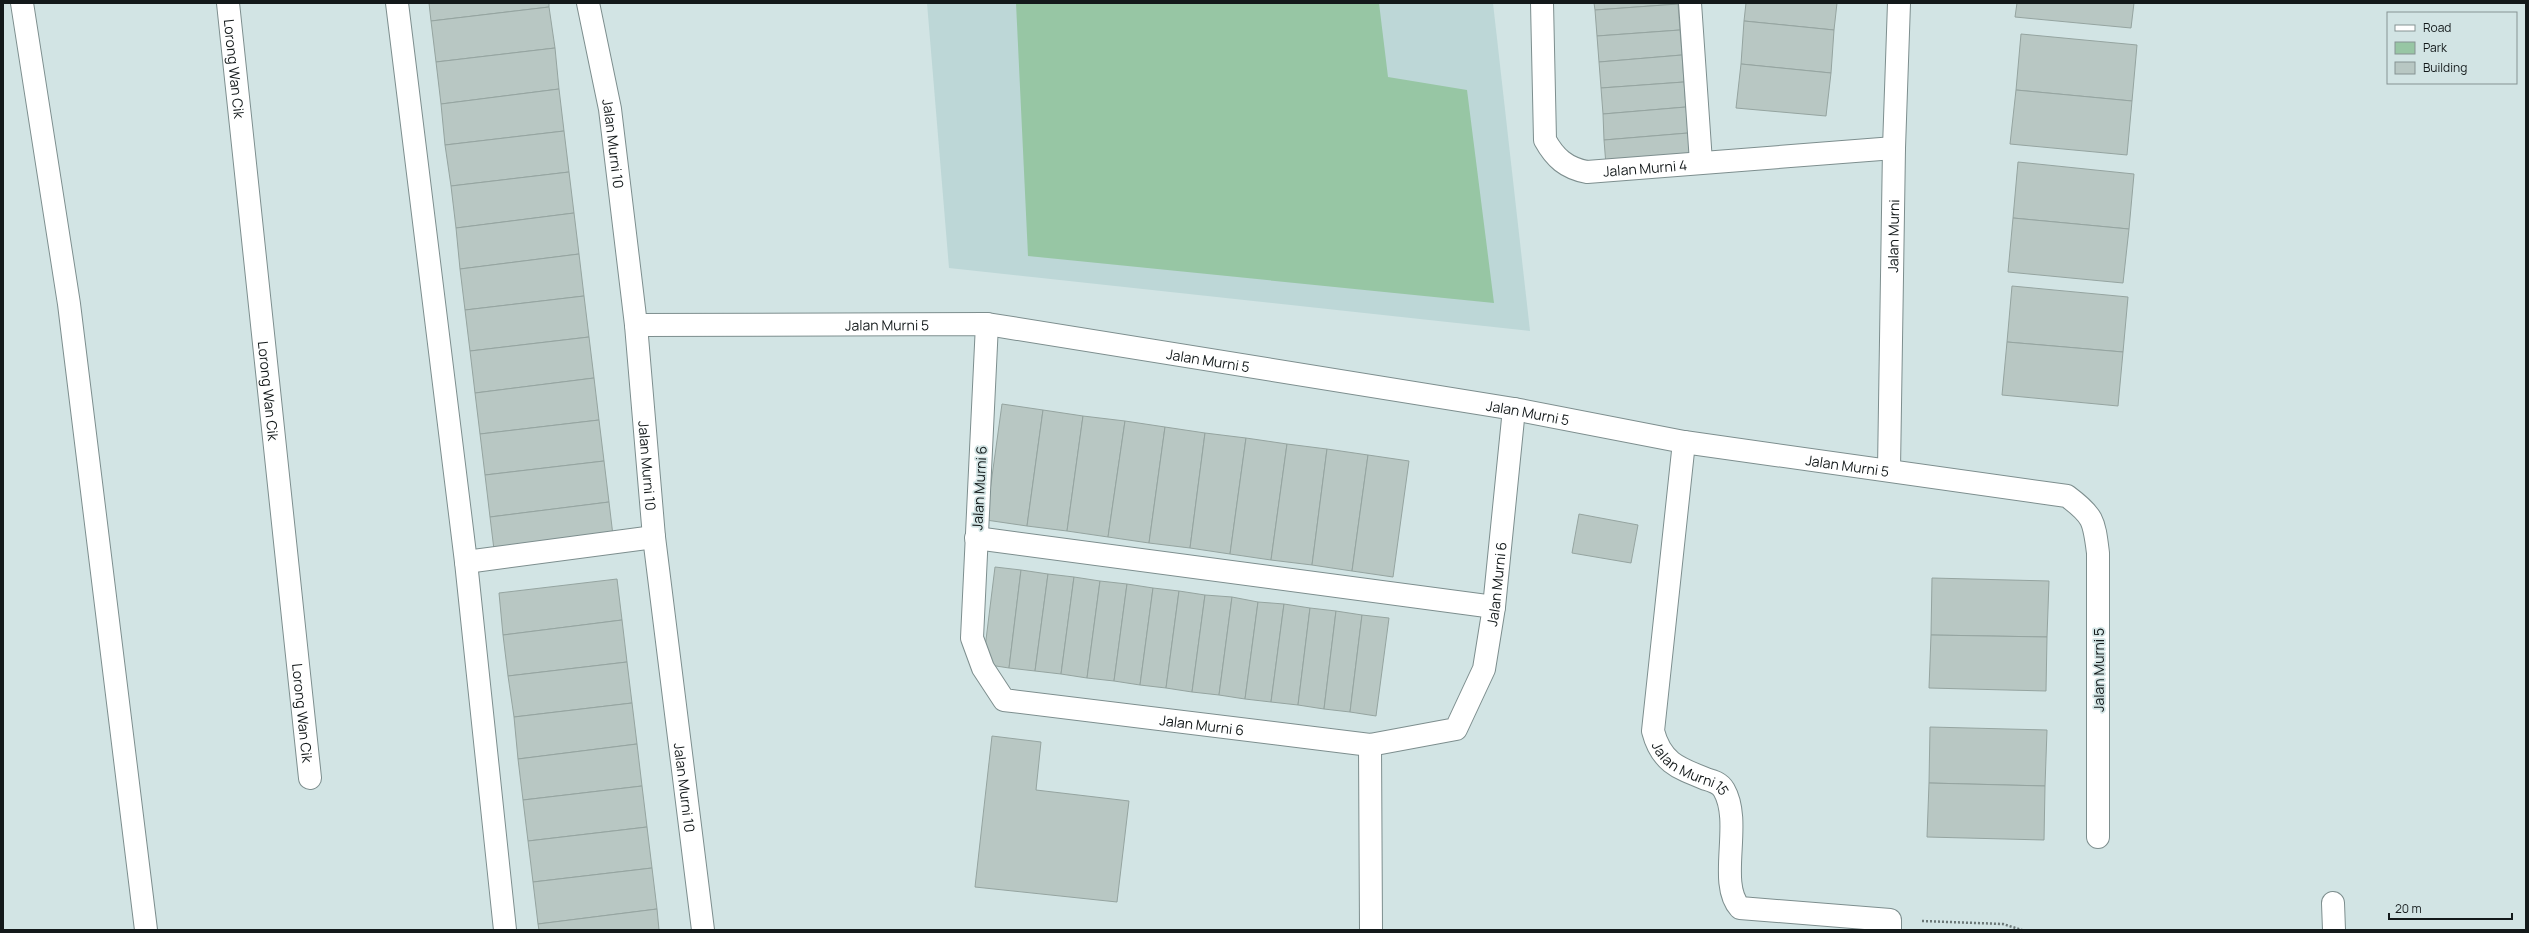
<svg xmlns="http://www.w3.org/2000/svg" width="2529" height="933" viewBox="0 0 2529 933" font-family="Manrope,sans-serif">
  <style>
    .built { fill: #bdd7d7 }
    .green { fill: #97c6a4 }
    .building { fill: #b8c7c3; stroke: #95a4a0 }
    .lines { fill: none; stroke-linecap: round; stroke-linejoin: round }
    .minor-casing { stroke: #7d8e8e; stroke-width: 24 }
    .path { stroke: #6b7777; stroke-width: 2.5; stroke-dasharray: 2 2; stroke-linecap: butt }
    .minor { stroke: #fff; stroke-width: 22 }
    .labels { text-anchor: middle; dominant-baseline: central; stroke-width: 3.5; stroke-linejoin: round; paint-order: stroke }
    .street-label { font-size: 14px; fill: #13191a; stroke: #d2e4e4 }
  </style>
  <rect width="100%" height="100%" fill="#d2e4e4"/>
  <path class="built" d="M927 3H1493L1530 331 949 268Z"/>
  <path class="green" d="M1016 3H1379L1388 77 1467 90 1494 303 1028 256Z"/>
  <g class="building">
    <path d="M429 3H549V7L431 21Z"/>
    <path d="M1594 3H1678V4L1595 10Z"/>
    <path d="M1746 3H1837L1834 30 1744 21Z"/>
    <path d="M2017 3H2134L2131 28 2015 17Z"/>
    <path d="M1678 4 1680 30 1597 36 1595 10Z"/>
    <path d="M549 7 555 48 436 62 431 21Z"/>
    <path d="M1744 21 1834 30 1831 73 1741 64Z"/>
    <path d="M1680 30 1682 55 1599 62 1597 36Z"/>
    <path d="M2021 34 2137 45 2132 101 2016 90Z"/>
    <path d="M555 48 559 89 441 104 436 62Z"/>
    <path d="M1682 55 1684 82 1601 88 1599 62Z"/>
    <path d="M1741 64 1831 73 1826 116 1736 108Z"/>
    <path d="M1684 82 1686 107 1603 114 1601 88Z"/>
    <path d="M559 89 564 131 445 145 441 104Z"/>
    <path d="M2016 90 2132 101 2127 155 2010 144Z"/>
    <path d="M1686 107 1688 133 1604 140 1603 114Z"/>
    <path d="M564 131 569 172 451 186 445 145Z"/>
    <path d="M1688 133 1690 159 1606 165 1604 140Z"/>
    <path d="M2018 162 2134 174 2129 229 2013 218Z"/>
    <path d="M569 172 574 213 456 228 451 186Z"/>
    <path d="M574 213 579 254 460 269 456 228Z"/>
    <path d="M2013 218 2129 229 2123 283 2008 272Z"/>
    <path d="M579 254 584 296 465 310 460 269Z"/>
    <path d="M2012 286 2128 297 2123 352 2007 342Z"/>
    <path d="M584 296 589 337 470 351 465 310Z"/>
    <path d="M589 337 594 378 475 393 470 351Z"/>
    <path d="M2007 342 2123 352 2118 406 2002 395Z"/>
    <path d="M594 378 599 420 480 434 475 393Z"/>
    <path d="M1002 404 1043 410 1027 526 986 520Z"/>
    <path d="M1043 410 1083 416 1067 531 1027 526Z"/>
    <path d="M1083 416 1125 421 1108 537 1067 531Z"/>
    <path d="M599 420 604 461 485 475 480 434Z"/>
    <path d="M1125 421 1165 427 1149 543 1108 537Z"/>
    <path d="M1165 427 1205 433 1190 548 1149 543Z"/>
    <path d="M1205 433 1246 438 1230 554 1190 548Z"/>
    <path d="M1246 438 1287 444 1271 560 1230 554Z"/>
    <path d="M1287 444 1327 449 1312 565 1271 560Z"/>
    <path d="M1327 449 1368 455 1352 571 1312 565Z"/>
    <path d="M1368 455 1409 461 1393 577 1352 571Z"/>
    <path d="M604 461 609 502 490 517 485 475Z"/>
    <path d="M609 502 614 544 495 558 490 517Z"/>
    <path d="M1579 514 1638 525 1631 563 1572 553Z"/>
    <path d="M995 567 1021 570 1009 668 983 664Z"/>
    <path d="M1021 570 1048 574 1035 671 1009 668Z"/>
    <path d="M1048 574 1074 577 1061 674 1035 671Z"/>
    <path d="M1074 577 1100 581 1087 678 1061 674Z"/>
    <path d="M1932 578 2049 581 2047 637 1931 635Z"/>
    <path d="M617 579 622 620 503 635 499 593Z"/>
    <path d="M1100 581 1127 584 1114 681 1087 678Z"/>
    <path d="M1127 584 1153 588 1140 685 1114 681Z"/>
    <path d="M1153 588 1179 591 1166 688 1140 685Z"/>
    <path d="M1179 591 1205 595 1192 692 1166 688Z"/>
    <path d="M1205 595 1232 597 1219 695 1192 692Z"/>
    <path d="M1232 597 1258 602 1245 699 1219 695Z"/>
    <path d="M1258 602 1284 604 1271 702 1245 699Z"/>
    <path d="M1284 604 1310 608 1298 705 1271 702Z"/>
    <path d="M1310 608 1336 611 1324 709 1298 705Z"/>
    <path d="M1336 611 1362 615 1350 712 1324 709Z"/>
    <path d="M1362 615 1389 618 1376 716 1350 712Z"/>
    <path d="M622 620 627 662 508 676 503 635Z"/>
    <path d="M1931 635 2047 637 2046 691 1929 688Z"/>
    <path d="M627 662 632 703 514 717 508 676Z"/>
    <path d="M632 703 637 744 518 759 514 717Z"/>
    <path d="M1930 727 2047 730 2045 786 1929 783Z"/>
    <path d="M992 736 1041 742 1036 790 1129 801 1117 902 975 887Z"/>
    <path d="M637 744 642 786 523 800 518 759Z"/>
    <path d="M1929 783 2045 786 2044 840 1927 837Z"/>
    <path d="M642 786 647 827 528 841 523 800Z"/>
    <path d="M647 827 652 868 533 882 528 841Z"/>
    <path d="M652 868 657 909 538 924 533 882Z"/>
    <path d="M657 909 659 930H539L538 924Z"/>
  </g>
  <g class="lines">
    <g class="minor-casing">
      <g id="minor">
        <path d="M22 3 69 304 146 930"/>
        <path id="s1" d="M228 3 310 778"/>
        <path d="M397 3 466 562 505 930"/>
        <path id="s2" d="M588 3 610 109 636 325 654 537 703 930"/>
        <path id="s3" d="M1542 3 1545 140C1555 158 1566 168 1587 172L1894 148"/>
        <path d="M1690 3 1701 162"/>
        <path id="s4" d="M987 324 972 638 983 668 1004 700 1370 745 1456 729 1484 669 1494 607 1514 409"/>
        <path id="s5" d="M636 325 987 324 1514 409 1684 442 2067 496C2094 516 2094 521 2098 553V837"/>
        <path id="s6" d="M1684 442 1653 731C1661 762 1678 768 1706 779 1713 781 1720 783 1724 790 1743 823 1717 883 1740 908L1890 920V930"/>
        <path id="s7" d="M1889 469 1894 148 1899 3"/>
        <path d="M976 538 1494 607"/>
        <path d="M466 562 654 537"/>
        <path d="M1370 745 1371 930"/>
        <path d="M2333 903 2334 930"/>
      </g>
    </g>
    <path class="path" d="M1922 921 2003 924 2022 930"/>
    <use href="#minor" class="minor"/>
  </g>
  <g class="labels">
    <g class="street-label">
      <text stroke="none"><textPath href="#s1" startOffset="66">Lorong Wan Cik</textPath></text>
      <text stroke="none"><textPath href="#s2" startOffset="143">Jalan Murni 10</textPath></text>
      <text stroke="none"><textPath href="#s3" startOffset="250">Jalan Murni 4</textPath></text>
      <text stroke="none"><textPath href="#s7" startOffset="233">Jalan Murni</textPath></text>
      <text stroke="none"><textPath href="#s5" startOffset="251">Jalan Murni 5</textPath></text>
      <text stroke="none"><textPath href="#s5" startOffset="575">Jalan Murni 5</textPath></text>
      <text stroke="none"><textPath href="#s1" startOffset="390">Lorong Wan Cik</textPath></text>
      <text stroke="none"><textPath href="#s5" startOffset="899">Jalan Murni 5</textPath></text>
      <text stroke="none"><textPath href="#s5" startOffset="1223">Jalan Murni 5</textPath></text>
      <text stroke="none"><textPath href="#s2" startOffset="467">Jalan Murni 10</textPath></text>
      <text transform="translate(979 488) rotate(-87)">Jalan Murni 6</text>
      <text stroke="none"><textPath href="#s4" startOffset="993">Jalan Murni 6</textPath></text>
      <text transform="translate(2098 670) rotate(-90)">Jalan Murni 5</text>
      <text stroke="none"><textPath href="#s1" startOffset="714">Lorong Wan Cik</textPath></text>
      <text stroke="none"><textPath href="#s4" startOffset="584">Jalan Murni 6</textPath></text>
      <text stroke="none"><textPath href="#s6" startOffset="347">Jalan Murni 15</textPath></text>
      <text stroke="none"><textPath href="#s2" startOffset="791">Jalan Murni 10</textPath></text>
    </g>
  </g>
  <rect width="2529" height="933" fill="none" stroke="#13191a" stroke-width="8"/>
  <rect x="2387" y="12" width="130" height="72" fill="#d2e4e4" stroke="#869393"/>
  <rect x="2395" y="25" width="20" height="6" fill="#ffffff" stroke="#869393"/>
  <text x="2423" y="32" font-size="12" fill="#13191a">Road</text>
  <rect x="2395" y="42" width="20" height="12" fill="#97c6a4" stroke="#869393"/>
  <text x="2423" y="52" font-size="12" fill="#13191a">Park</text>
  <rect x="2395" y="62" width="20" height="12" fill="#b8c7c3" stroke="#869393"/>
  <text x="2423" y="72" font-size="12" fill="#13191a">Building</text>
  <path d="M2389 913v6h123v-6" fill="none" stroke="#13191a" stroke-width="2"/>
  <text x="2395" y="913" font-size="12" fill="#13191a" stroke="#d2e4e4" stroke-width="3" paint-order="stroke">20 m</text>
</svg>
